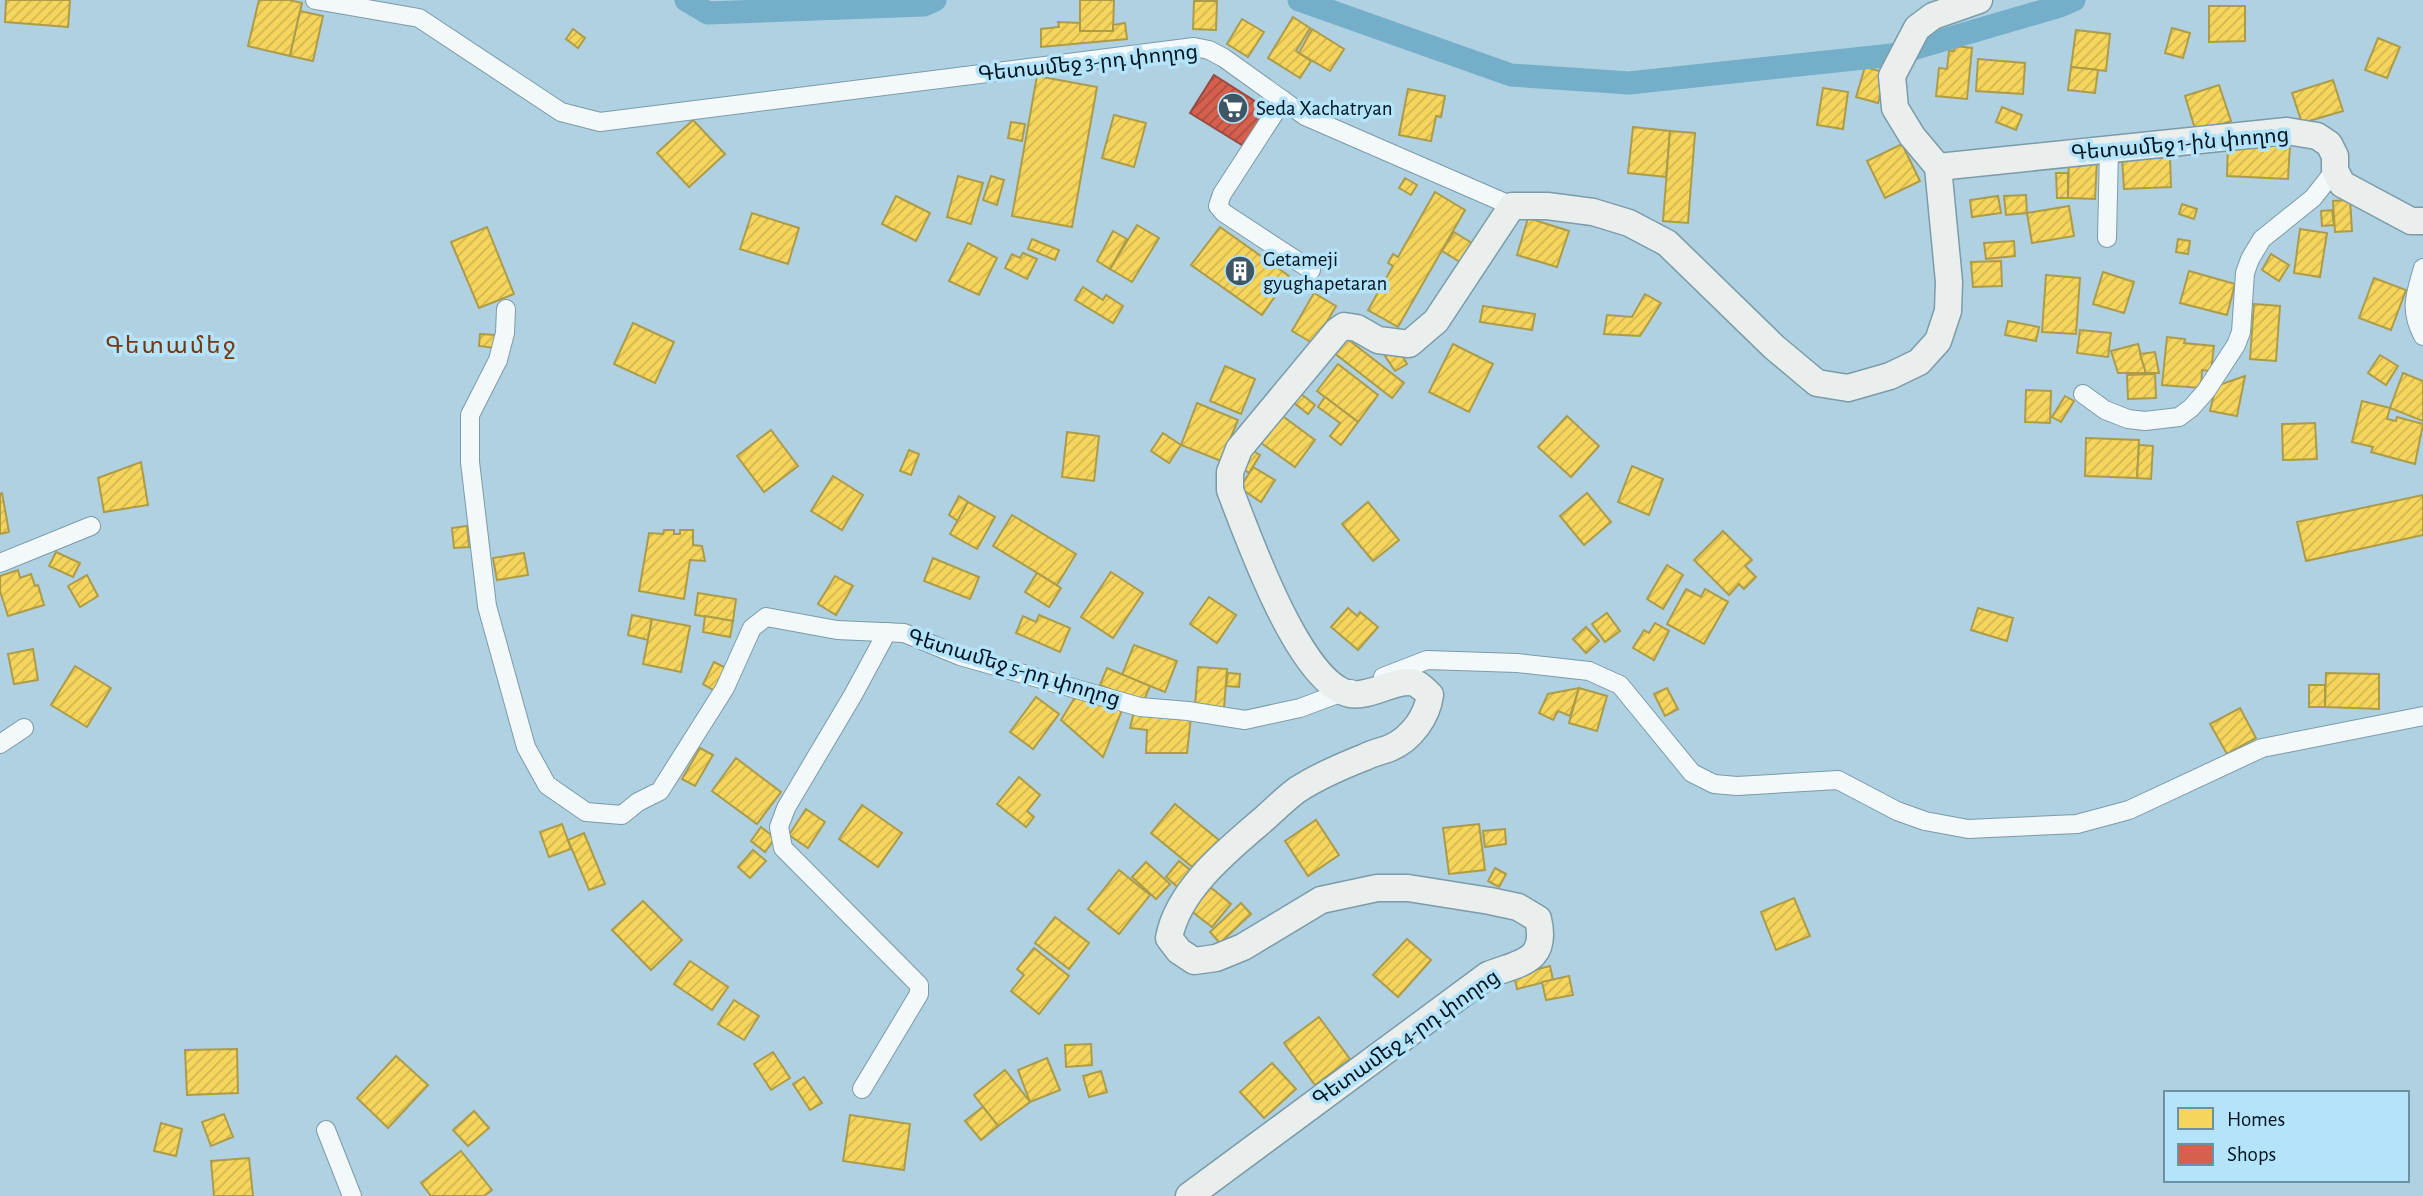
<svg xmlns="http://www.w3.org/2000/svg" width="2423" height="1196" viewBox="0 0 2423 1196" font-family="'Alegreya Sans','Noto Sans Armenian',sans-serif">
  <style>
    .homes { fill: url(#homes-hatch); stroke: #ac9c4a; stroke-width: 2 }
    .shops { fill: url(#shops-hatch); stroke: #964a40; stroke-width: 2 }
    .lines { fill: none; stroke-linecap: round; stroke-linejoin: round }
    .canal { stroke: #74aec8; stroke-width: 23 }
    .street-casing { stroke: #7b9ba8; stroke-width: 20 }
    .secondary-casing { stroke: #7b9ba8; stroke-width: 29 }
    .street { stroke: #f3f8fa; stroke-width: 18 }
    .secondary { stroke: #eaefed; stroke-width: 26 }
    .labels { text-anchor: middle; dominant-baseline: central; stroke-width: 7; stroke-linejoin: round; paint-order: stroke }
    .street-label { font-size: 21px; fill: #001621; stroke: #b4e3fa }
    .poi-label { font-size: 21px; fill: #001621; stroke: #b4e3fa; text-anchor: start }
    .quarter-label { font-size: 24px; letter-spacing: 2px; fill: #763810; stroke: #b4e3fa }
  </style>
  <defs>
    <pattern id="homes-hatch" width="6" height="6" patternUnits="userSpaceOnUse" patternTransform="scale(1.75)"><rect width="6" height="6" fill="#f6d55c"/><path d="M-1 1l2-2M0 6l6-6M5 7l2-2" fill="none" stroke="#d1b650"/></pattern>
    <pattern id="shops-hatch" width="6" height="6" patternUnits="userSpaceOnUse" patternTransform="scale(1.75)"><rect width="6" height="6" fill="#d6604d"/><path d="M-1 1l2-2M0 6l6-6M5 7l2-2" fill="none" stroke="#ab4e40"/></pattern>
  </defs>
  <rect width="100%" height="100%" fill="#afd1e1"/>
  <g class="homes">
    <path d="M6 0H70L68 27 5 22Z"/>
    <path d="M259 0H289L302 3 290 56 248 46Z"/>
    <path d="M1080 0H1114L1113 31H1080Z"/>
    <path d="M1194 1H1217L1216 30 1193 29Z"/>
    <path d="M2209 6H2245V41L2209 42Z"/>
    <path d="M300 11 323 16 313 61 290 56Z"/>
    <path d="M1293 17 1310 28 1296 51 1311 61 1300 78 1268 58Z"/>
    <path d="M1242 19 1264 32 1248 57 1227 44Z"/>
    <path d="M1058 22 1080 23V31H1113V25L1125 23 1127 39 1041 47V29L1059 27Z"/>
    <path d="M2172 28 2190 33 2183 58 2165 53Z"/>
    <path d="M573 29 585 38 578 48 566 39Z"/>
    <path d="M1312 29 1344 49 1330 71 1299 53Z"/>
    <path d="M2076 30 2110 34 2106 71 2071 67Z"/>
    <path d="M2378 38 2400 47 2387 78 2365 70Z"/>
    <path d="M1955 46 1972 48 1967 99 1936 96 1939 68 1947 69 1949 51H1954Z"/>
    <path d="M1978 59 2025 63 2023 94 1976 91Z"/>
    <path d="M1865 67 1886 73 1878 103 1856 97Z"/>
    <path d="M2071 67 2098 70 2095 93 2068 90Z"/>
    <path d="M1037 76 1097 87 1072 227 1012 216Z"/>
    <path d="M2333 80 2343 111 2302 123 2292 93Z"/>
    <path d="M2219 85 2231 121 2196 132 2185 96Z"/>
    <path d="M1823 88 1848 92 1843 129 1817 125Z"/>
    <path d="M1408 89 1445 96 1441 117 1436 116 1431 141 1399 135Z"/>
    <path d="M2002 107 2022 115 2016 130 1996 122Z"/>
    <path d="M1114 115 1146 123 1134 167 1102 158Z"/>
    <path d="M693 120 725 154 689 187 657 153Z"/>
    <path d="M1011 122 1025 124 1022 141 1008 138Z"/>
    <path d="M1633 127 1670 131 1666 177 1628 173Z"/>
    <path d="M1670 131 1695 133 1688 223 1663 221Z"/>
    <path d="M2228 142 2290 145 2288 179 2227 176Z"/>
    <path d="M1902 144 1920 181 1885 198 1867 161Z"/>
    <path d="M2170 157 2171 187 2124 189 2122 158Z"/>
    <path d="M2069 158 2097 159 2095 199 2068 198Z"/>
    <path d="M2056 173H2068V198H2057Z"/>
    <path d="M958 176 983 183 971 224 947 217Z"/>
    <path d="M991 176 1004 180 997 205 983 200Z"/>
    <path d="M1405 178 1417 185 1411 195 1399 188Z"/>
    <path d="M1435 192 1465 210 1398 327 1368 310 1393 266 1388 263 1393 254 1398 257Z"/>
    <path d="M2026 195 2027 213 2006 215 2004 196Z"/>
    <path d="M896 196 930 213 916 241 882 224Z"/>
    <path d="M1998 196 2001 213 1972 217 1970 200Z"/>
    <path d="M2350 200 2352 231 2335 232 2333 201Z"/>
    <path d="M2182 204 2197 209 2194 219 2179 214Z"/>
    <path d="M2069 206 2074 236 2032 243 2027 213Z"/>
    <path d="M2332 210 2334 225 2322 226 2321 211Z"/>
    <path d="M752 213 799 228 788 264 740 249Z"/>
    <path d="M1528 218 1569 231 1557 267 1517 255Z"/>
    <path d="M1137 225 1159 238 1132 282 1110 269Z"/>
    <path d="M487 227 514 294 479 308 451 242Z"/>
    <path d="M1220 227 1289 276 1262 315 1191 265Z"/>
    <path d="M2300 229 2327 233 2320 277 2294 273Z"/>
    <path d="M1113 231 1127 239 1110 269 1097 261Z"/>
    <path d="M1454 232 1472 243 1460 262 1442 251Z"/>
    <path d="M1032 239 1059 250 1055 260 1028 249Z"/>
    <path d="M2178 239 2190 241 2188 254 2176 252Z"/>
    <path d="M2014 241 2015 256 1986 259 1984 243Z"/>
    <path d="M968 243 997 258 979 295 949 281Z"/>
    <path d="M1023 253 1037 259 1027 279 1005 268 1012 254 1020 258Z"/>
    <path d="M2271 254 2289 265 2279 281 2262 270Z"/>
    <path d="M2001 261 2002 286 1973 287 1971 262Z"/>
    <path d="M2189 271 2235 284 2227 315 2180 303Z"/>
    <path d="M2103 272 2134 282 2124 313 2093 304Z"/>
    <path d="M2046 275 2080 278 2076 334 2042 332Z"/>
    <path d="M2374 278 2406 290 2391 330 2359 318Z"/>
    <path d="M1083 287 1103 300 1106 295 1123 306 1113 323 1075 300Z"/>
    <path d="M1314 293 1336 306 1314 344 1292 331Z"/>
    <path d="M1645 294 1661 303 1640 336 1604 334 1607 315 1632 317Z"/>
    <path d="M2254 304 2280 306 2276 361 2250 359Z"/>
    <path d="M1483 306 1535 314 1532 330 1480 322Z"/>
    <path d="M2008 321 2039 327 2036 341 2005 335Z"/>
    <path d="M633 323 674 342 655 383 614 364Z"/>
    <path d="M2080 330 2111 333 2108 357 2077 353Z"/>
    <path d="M480 334 496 335 495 348 479 346Z"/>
    <path d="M1345 337 1404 383 1392 398 1333 352Z"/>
    <path d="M2167 337 2185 339 2184 343 2214 346 2211 371 2202 370 2201 388 2162 385Z"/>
    <path d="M1453 344 1493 364 1469 412 1429 392Z"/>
    <path d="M2138 344 2146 373H2118L2111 351Z"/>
    <path d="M1398 348 1407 364 1395 371 1385 356Z"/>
    <path d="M2155 352 2159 373H2146L2140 354Z"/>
    <path d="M2380 355 2398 366 2386 385 2368 373Z"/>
    <path d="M1338 364 1378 395 1358 422 1317 391Z"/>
    <path d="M1225 366 1255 379 1241 414 1210 401Z"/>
    <path d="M2403 373 2423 381V421L2390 408Z"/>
    <path d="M2155 374 2156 398 2128 399 2127 375Z"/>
    <path d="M2245 376 2237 416 2210 411 2216 386Z"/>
    <path d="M1295 389 1315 405 1308 414 1288 398Z"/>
    <path d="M2026 390 2051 391 2050 423 2025 422Z"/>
    <path d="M2065 396 2074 401 2061 422 2052 417Z"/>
    <path d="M1325 397 1358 422 1341 445 1330 436 1340 423 1318 407Z"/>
    <path d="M2362 401 2390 408 2387 419 2396 421 2397 417 2423 424 2415 464 2371 452 2373 447 2352 442Z"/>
    <path d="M1197 403 1238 420 1221 461 1181 445Z"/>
    <path d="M1277 412 1315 440 1295 467 1257 440Z"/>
    <path d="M1567 416 1599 446 1571 477 1538 447Z"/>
    <path d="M2315 423 2317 459 2283 460 2282 424Z"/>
    <path d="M771 430 798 466 764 492 737 456Z"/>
    <path d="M1067 432 1099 436 1094 481 1062 477Z"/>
    <path d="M1163 433 1181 445 1169 463 1151 451Z"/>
    <path d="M2086 438 2139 440 2137 478 2085 476Z"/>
    <path d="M2139 445 2153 446 2151 479 2137 478Z"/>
    <path d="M1250 449 1260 455 1249 473 1239 466Z"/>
    <path d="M909 450 919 454 911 475 900 471Z"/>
    <path d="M141 462 148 505 104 512 98 478Z"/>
    <path d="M1632 466 1663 479 1649 515 1618 502Z"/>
    <path d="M1253 467 1275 480 1261 502 1240 488Z"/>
    <path d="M833 476 863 495 842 530 811 511Z"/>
    <path d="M2 493 9 532 0 534V494Z"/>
    <path d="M1587 493 1611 522 1584 545 1560 516Z"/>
    <path d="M2423 495V535L2306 561 2297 522Z"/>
    <path d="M959 496 968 502 958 521 949 515Z"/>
    <path d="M968 502 995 517 977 549 950 534Z"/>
    <path d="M1368 502 1399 540 1373 561 1342 524Z"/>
    <path d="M1012 515 1076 554 1057 585 993 546Z"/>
    <path d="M467 526 469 547 454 548 452 528Z"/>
    <path d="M664 530H674V534H680V530H693V545L702 546 705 561 690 560 684 599 639 591 649 533 663 534Z"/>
    <path d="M1723 531 1752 560 1745 566 1756 577 1744 589 1739 584 1729 595 1694 560Z"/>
    <path d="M56 552 80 563 73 577 49 566Z"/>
    <path d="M524 553 528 575 497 580 493 558Z"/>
    <path d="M933 558 979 577 970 599 924 581Z"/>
    <path d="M1667 565 1683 575 1663 609 1647 599Z"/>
    <path d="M18 570 20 578 31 574 35 586 38 585 44 605 8 616 0 591V576Z"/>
    <path d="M1111 572 1143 593 1113 638 1081 617Z"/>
    <path d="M1037 573 1061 588 1049 607 1025 592Z"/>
    <path d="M87 575 98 596 80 607 68 586Z"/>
    <path d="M835 576 853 586 836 615 818 604Z"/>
    <path d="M1686 589 1701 597 1705 589 1728 602 1704 644 1667 624Z"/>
    <path d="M698 593 736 599 733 621 695 615Z"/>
    <path d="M1209 597 1236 615 1217 643 1190 624Z"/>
    <path d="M1348 608 1357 616 1360 612 1378 627 1358 650 1331 627Z"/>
    <path d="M1978 608 2013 618 2007 641 1971 630Z"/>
    <path d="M1607 613 1620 631 1605 642 1592 624Z"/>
    <path d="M632 615 652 619 648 640 628 635Z"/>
    <path d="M1039 615 1070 628 1060 652 1016 633 1023 616 1036 622Z"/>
    <path d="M705 616 733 621 730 637 703 632Z"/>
    <path d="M652 619 690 626 681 672 643 664Z"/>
    <path d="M1655 623 1669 631 1654 660 1633 648 1644 630 1649 633Z"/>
    <path d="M1586 627 1599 641 1586 653 1573 639Z"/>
    <path d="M1134 645 1177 661 1165 692 1122 675Z"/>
    <path d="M33 649 38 680 14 684 8 654Z"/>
    <path d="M714 662 726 668 715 691 703 684Z"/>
    <path d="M75 666 111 688 87 727 51 705Z"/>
    <path d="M1198 667 1227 669 1224 708 1195 706Z"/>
    <path d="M1107 668 1150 686 1143 703 1100 685Z"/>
    <path d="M1228 673 1240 674 1239 687 1226 686Z"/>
    <path d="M2326 673 2379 674V709L2325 707Z"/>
    <rect x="2309" y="685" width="16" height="22"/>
    <path d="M1579 688 1570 716 1558 711 1553 720 1539 713 1548 694Z"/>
    <path d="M1579 688 1607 696 1597 731 1569 723Z"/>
    <path d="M1667 688 1678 709 1665 716 1654 694Z"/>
    <path d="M1077 694 1122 710 1103 757 1061 720Z"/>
    <path d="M1036 697 1059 714 1033 749 1010 732Z"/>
    <path d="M2240 708 2256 738 2227 754 2210 724Z"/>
    <path d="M1134 712 1191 716 1187 753H1146L1147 730 1130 728Z"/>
    <path d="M700 748 713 755 695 786 682 779Z"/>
    <path d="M736 758 781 792 757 824 712 791Z"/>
    <path d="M1019 777 1040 795 1027 811 1034 817 1026 827 997 804Z"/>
    <path d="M1175 804 1220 841 1196 870 1151 833Z"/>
    <path d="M862 805 902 833 878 867 839 839Z"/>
    <path d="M806 809 825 822 808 848 789 835Z"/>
    <path d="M1316 820 1339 855 1308 876 1285 841Z"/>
    <path d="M562 824 571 849 549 857 540 832Z"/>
    <path d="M1479 824 1485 870 1449 874 1443 828Z"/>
    <path d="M761 827 775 838 765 852 751 841Z"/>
    <path d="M1505 829 1506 844 1485 847 1483 831Z"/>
    <path d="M584 833 605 884 589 890 568 840Z"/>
    <path d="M753 850 766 861 750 878 738 867Z"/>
    <path d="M1179 861 1194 873 1181 890 1166 877Z"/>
    <path d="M1146 862 1170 884 1156 899 1132 877Z"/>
    <path d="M1495 868 1506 874 1499 887 1488 881Z"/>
    <path d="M1119 870 1150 895 1119 934 1088 909Z"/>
    <path d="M1209 886 1231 904 1212 927 1190 910Z"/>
    <path d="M1794 898 1810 936 1776 950 1761 912Z"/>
    <path d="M643 901 682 940 651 970 612 930Z"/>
    <path d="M1241 903 1251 914 1220 943 1210 932Z"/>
    <path d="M1055 917 1089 943 1069 969 1035 943Z"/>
    <path d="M1407 939 1431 960 1398 997 1373 975Z"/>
    <path d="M1034 948 1069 976 1039 1014 1011 991 1024 975 1017 969Z"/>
    <path d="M690 961 728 987 712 1010 674 984Z"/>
    <path d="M1550 966 1553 980 1517 989 1514 975Z"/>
    <path d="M1569 976 1573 995 1546 1000 1542 982Z"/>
    <path d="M734 1000 759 1016 744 1040 718 1024Z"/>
    <path d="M1319 1017 1350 1059 1315 1085 1284 1043Z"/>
    <path d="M1091 1044 1092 1065 1066 1067 1065 1045Z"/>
    <path d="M237 1049 238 1093 187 1095 185 1050Z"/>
    <path d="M773 1052 790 1078 771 1090 754 1064Z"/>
    <path d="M396 1056 428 1085 388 1128 357 1098Z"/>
    <path d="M1047 1058 1060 1090 1030 1102 1018 1070Z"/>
    <path d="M1272 1063 1296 1089 1264 1118 1240 1092Z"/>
    <path d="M1005 1070 1030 1102 998 1126 974 1095Z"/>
    <path d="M1101 1071 1107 1092 1089 1097 1083 1076Z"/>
    <path d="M804 1077 822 1103 810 1110 793 1084Z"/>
    <path d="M983 1107 998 1126 981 1140 965 1121Z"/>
    <path d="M474 1111 489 1128 468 1146 453 1130Z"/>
    <path d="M224 1114 233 1137 211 1146 202 1122Z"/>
    <path d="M850 1115 910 1124 904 1170 843 1161Z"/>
    <path d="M161 1123 182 1129 176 1156 154 1151Z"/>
    <path d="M461 1151 492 1190 484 1196H431L421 1183Z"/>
    <path d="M249 1158 253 1196H214L211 1161Z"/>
  </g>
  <path class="shops" d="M1214 75 1269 110 1245 147 1190 113Z"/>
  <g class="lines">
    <g class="canal">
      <path d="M686 0 708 13 924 5 935 0"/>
      <path d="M1299 0 1511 75 1629 83 1892 55 2060 6 2074 0"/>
    </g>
    <g class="street-casing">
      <g id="street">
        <path d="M315 0 419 18 561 112 600 122 1194 47 1209 50 1224 58 1305 116 1512 206"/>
        <path d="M1283 100 1222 194 1218 206 1224 213 1311 270"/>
        <path d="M2107 238 2109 150"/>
        <path d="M2423 268C2415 296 2409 309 2423 336"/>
        <path d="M506 309 505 333 498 360 470 415V462L487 606 526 747 547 785 586 812 622 815 638 802 660 791 725 688 752 628 766 617 837 630 904 633 960 656 1140 707 1188 711 1245 720 1300 708 1351 689"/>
        <path d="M2083 394 2105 410 2128 419 2145 421 2179 417 2191 408 2206 391 2236 345 2241 332 2245 273 2250 259 2262 239 2313 198 2335 170"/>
        <path d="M0 563 91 526"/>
        <path d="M1383 677 1427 660 1517 663 1589 671 1620 685 1692 773 1714 784 1737 786 1838 780 1897 811 1925 821 1968 829 2077 824 2129 810 2262 748 2423 716"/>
        <path d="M0 744 24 728"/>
        <path d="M862 1089 919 994V985L783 848 779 827 786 808 853 695 887 632"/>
        <path d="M326 1130 352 1196"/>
      </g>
    </g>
    <g class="secondary-casing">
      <g id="secondary">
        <path d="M1938 167 2287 131 2317 136 2329 144 2335 156V170L2342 184 2411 221H2423"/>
        <path d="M1938 167 1912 136 1895 108 1892 76 1917 28 1933 16 1979 0"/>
        <path d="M1189 1196 1488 975C1521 962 1548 962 1538 919L1518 907 1490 901 1408 888H1377L1321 900 1243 947 1216 958 1194 961 1179 951 1169 938C1178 889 1229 849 1265 818 1275 809 1286 798 1297 790 1317 777 1342 766 1365 757 1373 753 1382 751 1390 748 1411 739 1427 717 1430 695 1426 691 1422 687 1417 684 1400 675 1372 698 1350 694 1299 683 1248 536 1230 490V472L1239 449 1337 331 1344 326 1357 328 1378 340 1409 344 1436 321 1512 206H1547L1593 212 1629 223 1667 243 1774 347 1817 383 1848 388 1890 376 1919 362 1938 341 1948 311 1949 282 1938 167"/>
      </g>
    </g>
    <use href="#street" class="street"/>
    <use href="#secondary" class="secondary"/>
  </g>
  <defs>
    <g id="supermarket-disc" transform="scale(1.575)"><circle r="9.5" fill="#3d5764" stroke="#b4e3fa"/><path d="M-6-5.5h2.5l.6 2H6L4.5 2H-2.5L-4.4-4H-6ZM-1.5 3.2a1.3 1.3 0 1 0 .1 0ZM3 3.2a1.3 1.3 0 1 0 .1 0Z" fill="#fff"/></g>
    <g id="building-disc" transform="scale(1.575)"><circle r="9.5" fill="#3d5764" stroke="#b4e3fa"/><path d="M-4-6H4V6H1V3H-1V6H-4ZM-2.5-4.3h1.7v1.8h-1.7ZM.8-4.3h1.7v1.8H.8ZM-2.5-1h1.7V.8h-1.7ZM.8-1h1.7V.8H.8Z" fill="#fff"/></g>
  </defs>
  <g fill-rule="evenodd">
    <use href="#supermarket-disc" x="1233" y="108"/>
    <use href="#building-disc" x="1240" y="271"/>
  </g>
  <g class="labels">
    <g class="street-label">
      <text transform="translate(1088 63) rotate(-6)">Գետամեջ 3-րդ փողոց</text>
      <text transform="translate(2180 144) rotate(-5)">Գետամեջ 1-ին փողոց</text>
      <text transform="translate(1014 668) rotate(17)">Գետամեջ 5-րդ փողոց</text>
      <text transform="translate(1406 1038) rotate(-35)">Գետամեջ 4-րդ փողոց</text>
    </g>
    <g class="poi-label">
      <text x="1256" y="108">Seda Xachatryan</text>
      <text x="1263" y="259">Getameji<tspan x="1263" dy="24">gyughapetaran</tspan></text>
    </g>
    <g class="quarter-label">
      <text x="171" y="346">Գետամեջ</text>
    </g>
  </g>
  <rect x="2164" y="1091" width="245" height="91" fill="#b4e3fa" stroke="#6c91a3" stroke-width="2"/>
  <rect x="2178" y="1108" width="35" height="21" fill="#f6d55c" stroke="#6c91a3" stroke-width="2"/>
  <text x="2227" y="1126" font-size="21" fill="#001621">Homes</text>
  <rect x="2178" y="1144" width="35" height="21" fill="#d6604d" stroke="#6c91a3" stroke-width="2"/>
  <text x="2227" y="1161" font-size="21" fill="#001621">Shops</text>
</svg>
